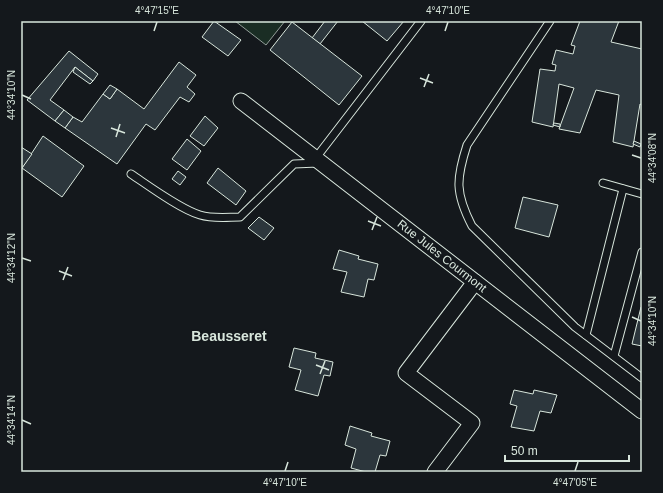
<svg xmlns="http://www.w3.org/2000/svg" width="663" height="493" viewBox="0 0 663 493" font-family="Arial,sans-serif">
  <style>
    .green { fill: #1a2d24; stroke: #939e99 }
    .building { fill: #2c363c; stroke: #d8e6dc }
    .lines { fill: none; stroke-linecap: round; stroke-linejoin: round }
    .service-casing { stroke: #d8e6dc; stroke-width: 9 }
    .minor-casing { stroke: #d8e6dc; stroke-width: 17 }
    .service { stroke: #14181c; stroke-width: 7 }
    .minor { stroke: #14181c; stroke-width: 15 }
    .ticks { fill: none; stroke: #d8e6dc; stroke-width: 1.5 }
    .labels { text-anchor: middle; dominant-baseline: central; stroke-width: 3; stroke-linejoin: round; paint-order: stroke }
    .street-label { font-size: 12px; fill: #d8e6dc; stroke: #14181c }
    .quarter-label { font-size: 14px; font-weight: bold; fill: #d8e6dc; stroke: #14181c }
    .neatline { fill: none; stroke: #d8e6dc; stroke-width: 1.5 }
    .ticks-label { font-size: 10px; text-anchor: middle; fill: #d8e6dc }
  </style>
  <rect width="100%" height="100%" fill="#14181c"/>
  <path class="green" d="M235 21H285L266 45Z"/>
  <g class="building">
    <path d="M214 21 241 40 228 56 202 37Z"/>
    <path d="M325 21H338L320 44 312 38Z"/>
    <path d="M362 21H404L387 41Z"/>
    <path d="M580 21H619L611 42 642 49V105L640 104 633 147 613 142 619 95 596 90 580 133 559 129 574 88 559 84 553 127 532 122 540 69 555 71 556 65 552 64 556 50 573 54 575 46 571 45Z"/>
    <path d="M292 22 362 76 339 105 270 50Z"/>
    <path d="M69 51 98 74 93 81 75 67 50 100 64 110 55 121 27 100Z"/>
    <path d="M179 62 196 75 187 87 195 94 189 102 180 97 155 130 146 124 117 164 65 128 73 117 82 122 103 94 110 99 117 89 144 109Z"/>
    <path d="M75 67 93 81 90 84 73 72Z"/>
    <path d="M110 85 117 89 110 99 103 94Z"/>
    <path d="M64 110 73 117 65 128 55 121Z"/>
    <path d="M205 116 218 128 204 146 190 136Z"/>
    <path d="M554 123 560 124V127L553 125Z"/>
    <path d="M43 136 84 166 62 197 22 168Z"/>
    <path d="M187 139 201 151 187 170 172 159Z"/>
    <path d="M634 141 641 144 640 147 633 144Z"/>
    <path d="M21 147 32 154 22 168H21Z"/>
    <path d="M218 168 246 191 236 205 207 183Z"/>
    <path d="M178 171 186 177 180 185 172 179Z"/>
    <path d="M523 197 558 205 549 237 515 228Z"/>
    <path d="M259 217 274 228 264 240 248 228Z"/>
    <path d="M339 250 359 256 358 259 378 264 374 280 368 279 364 297 341 292 347 272 333 269Z"/>
    <path d="M641 307H642V346L632 344Z"/>
    <path d="M294 348 316 353 315 358 333 362 330 376 324 375 318 396 295 390 301 370 289 367Z"/>
    <path d="M514 390 533 394 534 390 557 395 551 413 540 411 534 431 511 427 517 406 510 404Z"/>
    <path d="M350 426 372 433 371 436 390 441 386 456 380 455 375 472H366L351 468 356 449 345 445Z"/>
  </g>
  <g class="lines">
    <g class="service-casing">
      <g id="service">
        <path d="M550 21 467 145C456 179 455 193 472 226L575 327 642 378"/>
        <path d="M315 159 421 21"/>
        <path d="M131 174C149 186 180 209 200 215 213 219 228 217 240 217L294 164 318 163"/>
        <path d="M603 183 642 194"/>
        <path d="M586 335 623 189"/>
        <path d="M614 356 642 252"/>
      </g>
    </g>
    <g class="minor-casing">
      <g id="minor">
        <path d="M241 101 642 411"/>
        <path d="M435 472 472 423 406 373 475 282"/>
      </g>
    </g>
    <use href="#service" class="service"/>
    <use href="#minor" class="minor"/>
  </g>
  <path class="ticks" d="M154 31 157 22M445 31 448 22M420 78 433 83M424 87 429 74M22 95 31 99M111 128 125 133M116 137 120 124M632 155 641 158M368 221 381 226M372 230 377 217M22 258 31 261M59 271 72 276M63 280 68 267M632 317 641 321M316 365 329 370M320 374 325 361M22 420 31 424M285 471 288 462M575 471 578 462"/>
  <g class="labels">
    <g class="street-label">
      <text transform="translate(442 256) rotate(38)">Rue Jules Courmont</text>
    </g>
    <g class="quarter-label">
      <text x="229" y="336">Beausseret</text>
    </g>
  </g>
  <rect width="663" height="493" fill="none" stroke="#14181c" stroke-width="44"/>
  <path d="M505 455v6h124v-6" fill="none" stroke="#d8e6dc" stroke-width="2"/>
  <text x="511" y="455" font-size="12" fill="#d8e6dc" stroke="#14181c" stroke-width="3" paint-order="stroke">50 m</text>
  <rect x="22" y="22" width="619" height="449" class="neatline"/>
  <g class="ticks-label">
    <text x="157" y="14">4°47'15"E</text>
    <text x="448" y="14">4°47'10"E</text>
    <text transform="translate(11 95) rotate(-90)" y="4">44°34'10"N</text>
    <text transform="translate(652 158) rotate(-90)" y="4">44°34'08"N</text>
    <text transform="translate(11 258) rotate(-90)" y="4">44°34'12"N</text>
    <text transform="translate(652 321) rotate(-90)" y="4">44°34'10"N</text>
    <text transform="translate(11 420) rotate(-90)" y="4">44°34'14"N</text>
    <text x="285" y="486">4°47'10"E</text>
    <text x="575" y="486">4°47'05"E</text>
  </g>
</svg>
